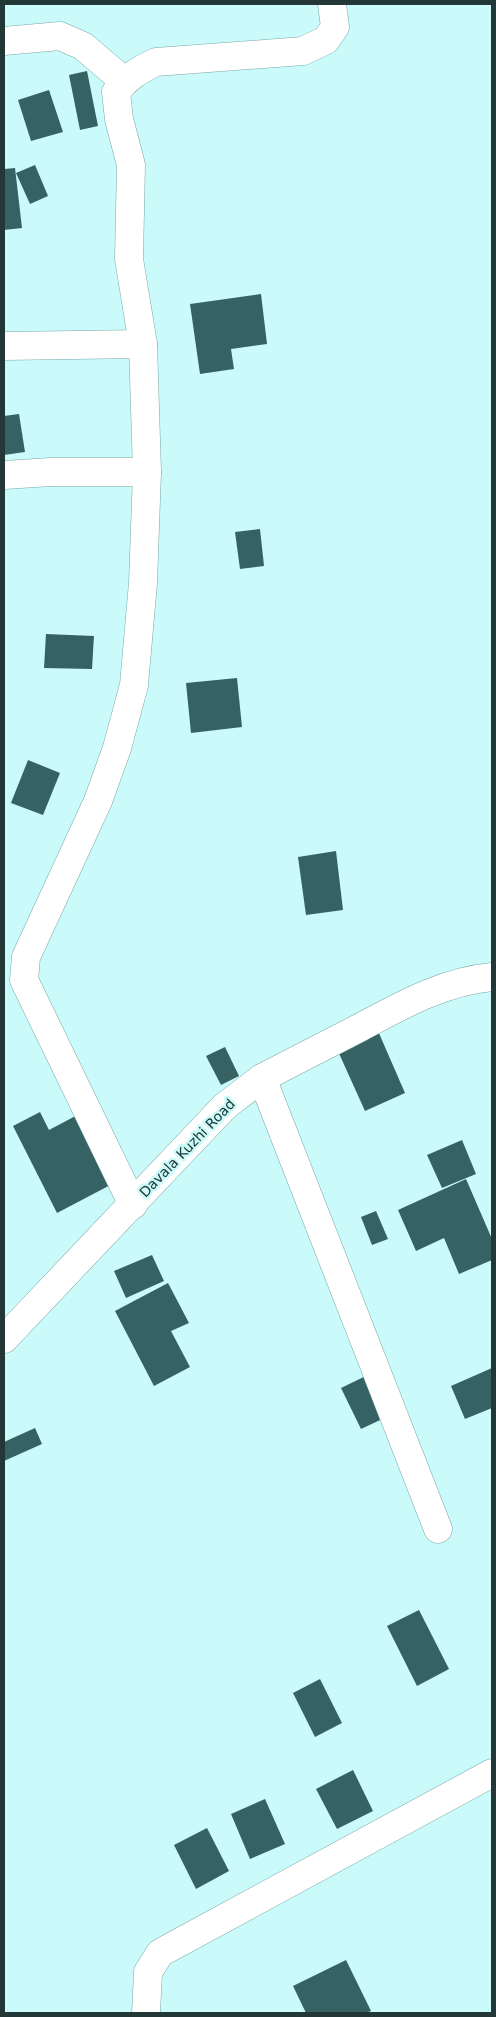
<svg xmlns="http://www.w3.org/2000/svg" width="496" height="2017" viewBox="0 0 496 2017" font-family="'DejaVu Sans',sans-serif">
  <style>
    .building { fill: #376263 }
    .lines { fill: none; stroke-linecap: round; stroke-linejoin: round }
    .street-casing { stroke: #7aa7a7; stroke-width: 29 }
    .secondary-casing { stroke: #7aa7a7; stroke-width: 29 }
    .street { stroke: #fff; stroke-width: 28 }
    .secondary { stroke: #fff; stroke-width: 28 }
    .labels { text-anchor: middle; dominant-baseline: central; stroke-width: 5; stroke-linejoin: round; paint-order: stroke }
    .street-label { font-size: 14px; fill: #243737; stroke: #cbfafa }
  </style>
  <rect width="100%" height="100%" fill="#cbfafa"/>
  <g class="building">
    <path d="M87 71 98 126 80 130 69 75Z"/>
    <path d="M49 90 63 132 31 141 18 100Z"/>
    <path d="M35 165 48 196 30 204 16 173Z"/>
    <path d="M15 168 22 228 4 230V169Z"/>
    <path d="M261 294 267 344 231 349 234 369 200 374 190 304Z"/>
    <path d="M19 414 25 452 4 455V416Z"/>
    <path d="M260 529 264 566 240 569 235 532Z"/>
    <path d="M46 634 94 636 92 669 44 668Z"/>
    <path d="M237 678 242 727 191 733 186 683Z"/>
    <path d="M28 760 60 773 43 815 11 803Z"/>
    <path d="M336 851 343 910 306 915 298 857Z"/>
    <path d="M378 1031 405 1093 365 1111 337 1049Z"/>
    <path d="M225 1047 239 1076 221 1085 206 1056Z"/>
    <path d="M40 1112 49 1130 83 1112 118 1181 57 1213 13 1126Z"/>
    <path d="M462 1140 476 1174 442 1188 427 1155Z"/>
    <path d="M466 1179 492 1239V1260L459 1274 444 1238 416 1251 398 1210Z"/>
    <path d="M376 1211 388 1239 372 1245 361 1217Z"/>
    <path d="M152 1255 164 1281 126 1298 114 1271Z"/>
    <path d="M168 1283 189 1323 171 1331 190 1367 154 1386 115 1311Z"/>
    <path d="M492 1368V1408L465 1419 451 1386Z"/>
    <path d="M374 1372 395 1413 361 1429 341 1388Z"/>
    <path d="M35 1428 42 1444 4 1461V1442Z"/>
    <path d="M419 1610 449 1669 417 1686 387 1626Z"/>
    <path d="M320 1679 342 1723 315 1737 293 1693Z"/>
    <path d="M353 1770 373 1811 337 1829 316 1789Z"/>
    <path d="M265 1799 285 1844 250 1859 231 1814Z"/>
    <path d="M207 1828 229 1871 196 1889 174 1845Z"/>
    <path d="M346 1960 371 2011 366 2013H306L293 1986Z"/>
  </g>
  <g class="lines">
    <g class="street-casing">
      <g id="street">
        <path d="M4 41 60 36 83 46 124 81"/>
        <path d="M4 346 143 344"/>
        <path d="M4 475 51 472H147"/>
        <path d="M262 1078 438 1529"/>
        <path d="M133 1205 24 980 26 957 98 801 117 748 134 685 143 583 147 472 143 344 129 259 131 165 119 119 116 92C127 77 139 70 156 62L303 51 326 40 335 27 332 4"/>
        <path d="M146 2013 148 1972 160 1953 492 1773"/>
      </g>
    </g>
    <g class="secondary-casing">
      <path id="secondary" d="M4 1339 225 1106 262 1078C295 1061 328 1044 361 1027 402 1005 445 981 492 977"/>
    </g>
    <use href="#street" class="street"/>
    <use href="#secondary" class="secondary"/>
  </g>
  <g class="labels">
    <g class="street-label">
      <text transform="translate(187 1148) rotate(-46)">Davala Kuzhi Road</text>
    </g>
  </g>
  <rect width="496" height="2017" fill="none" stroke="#243737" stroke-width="10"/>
</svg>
